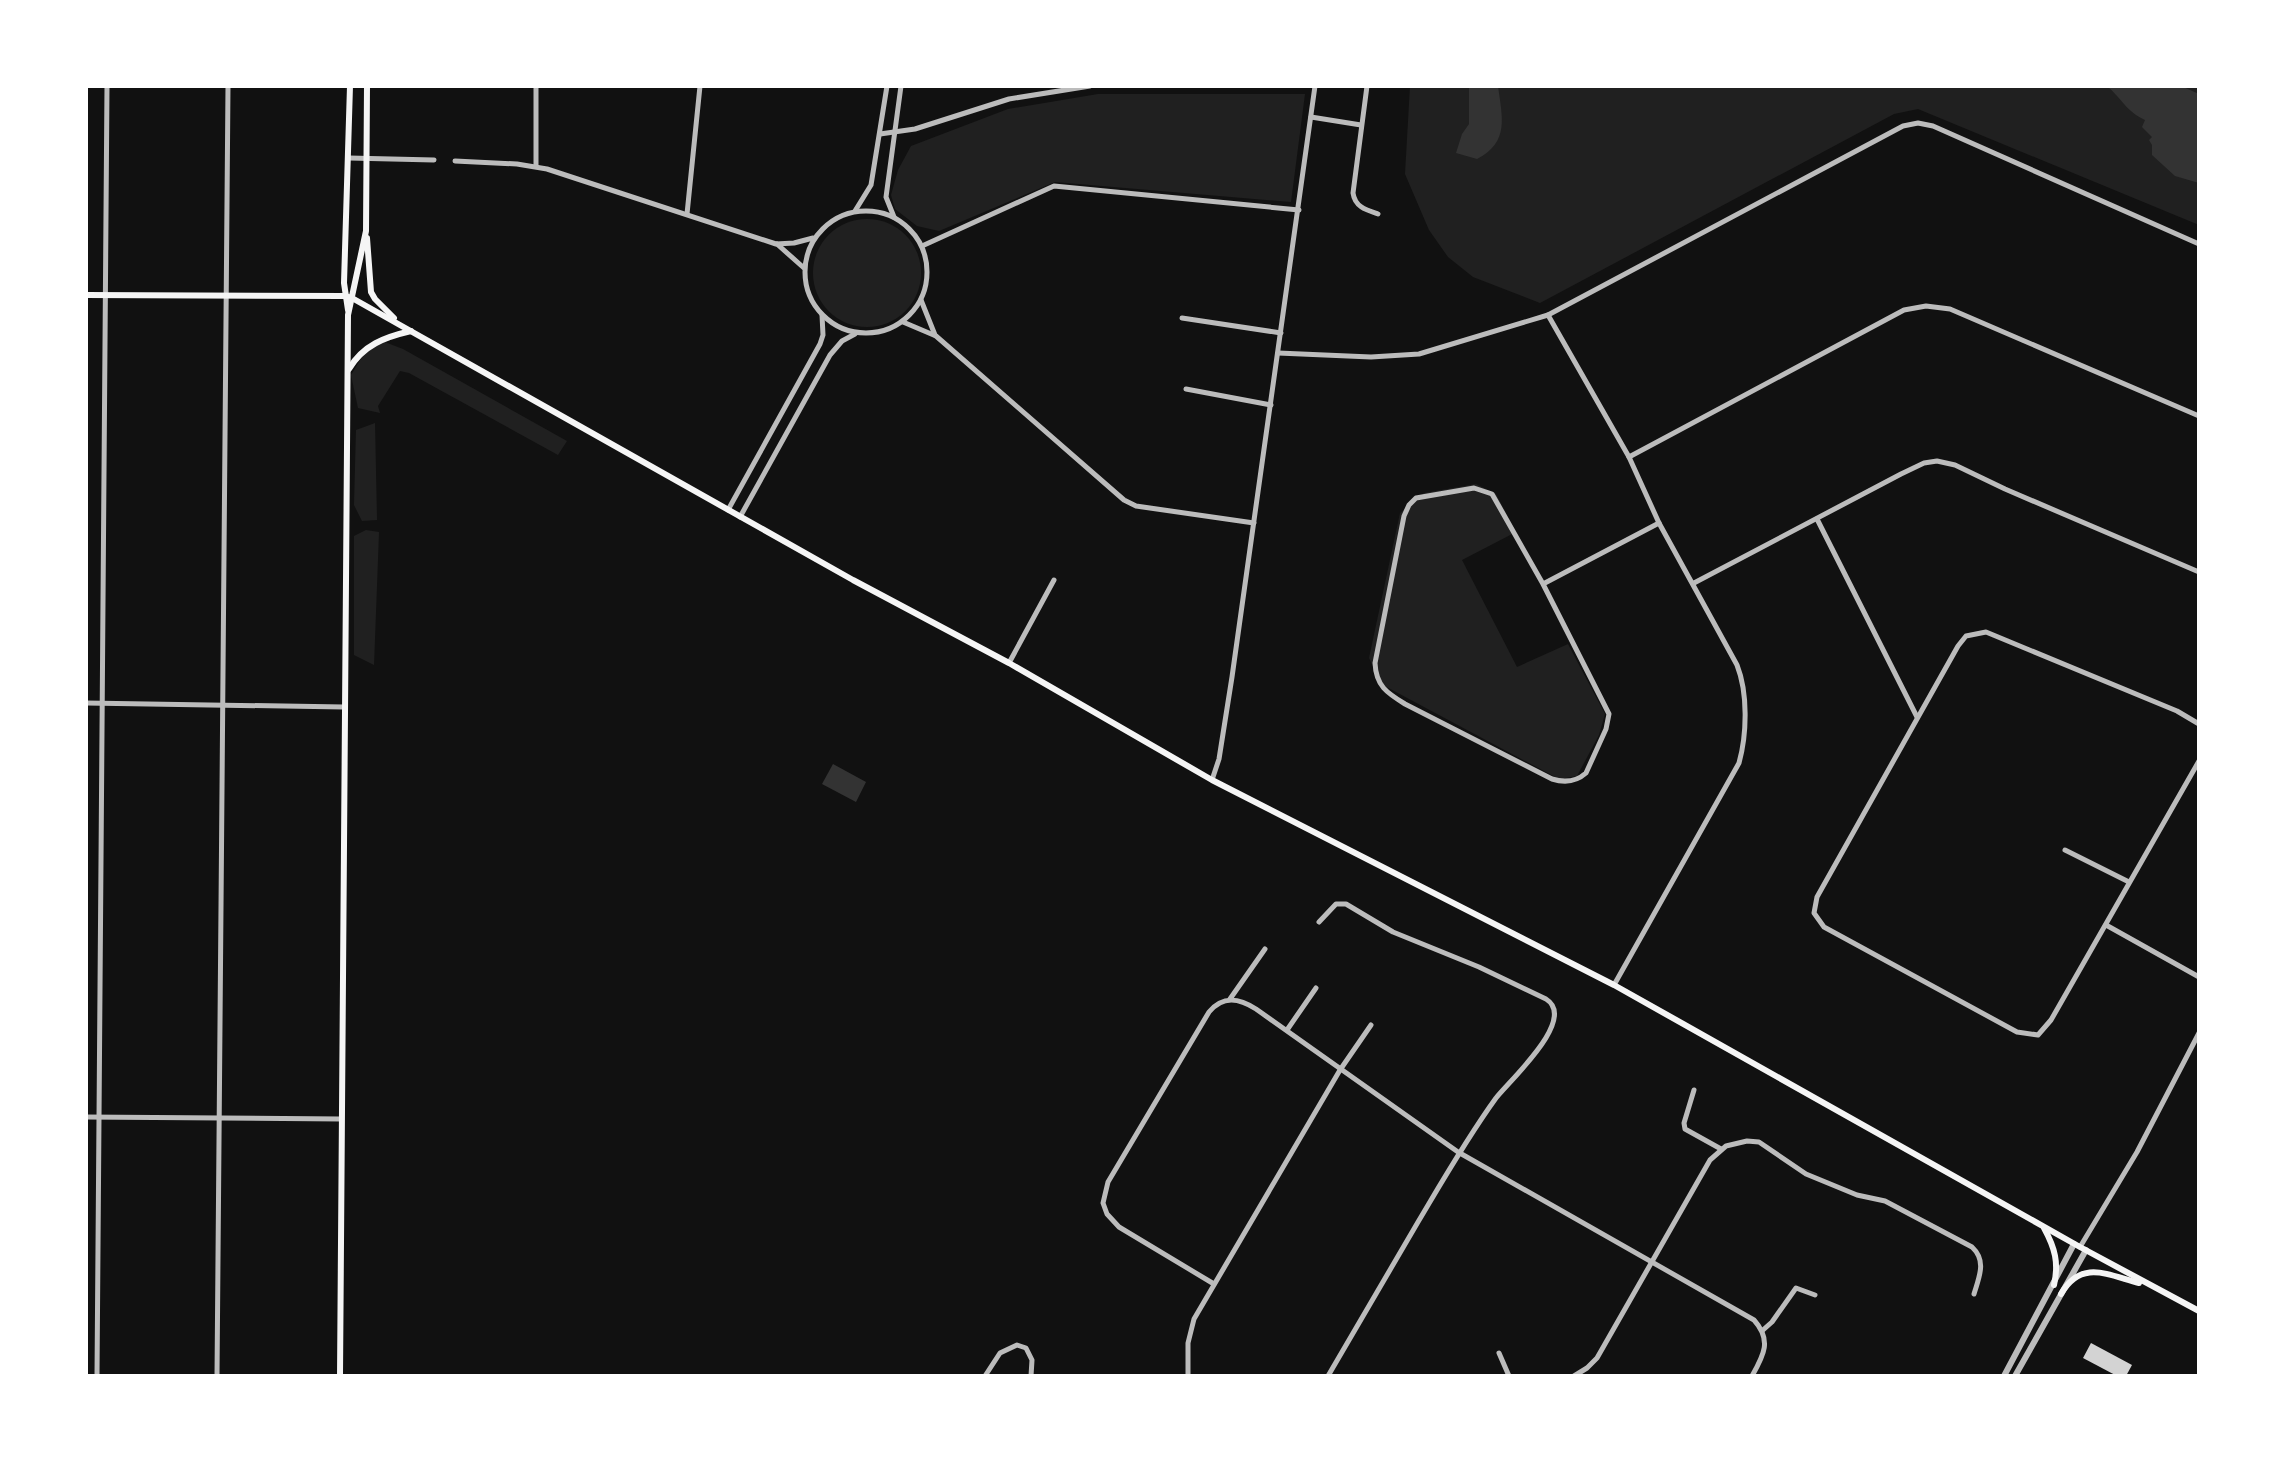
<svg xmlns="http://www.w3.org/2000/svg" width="2285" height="1462" viewBox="0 0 2285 1462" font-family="'Fira Sans',sans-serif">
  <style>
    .green { fill: #202020 }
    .water { fill: #333 }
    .building { fill: #d3d3d3 }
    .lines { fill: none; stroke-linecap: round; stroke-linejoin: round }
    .minor { stroke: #bcbcbc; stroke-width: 5 }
    .tertiary { stroke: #bcbcbc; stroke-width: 6 }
    .secondary { stroke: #f5f5f5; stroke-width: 6 }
  </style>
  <rect width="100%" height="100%" fill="#111"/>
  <g class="green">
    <path d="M1410 86H2199V225L1918 109 1894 114 1540 303 1473 277 1448 257 1429 230 1405 174Z"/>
    <path d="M1098 94H1305L1291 202 1055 182 939 231 917 226 895 209 891 195 898 170 911 146 1008 109Z"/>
    <circle cx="867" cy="273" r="54"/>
    <path d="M382 341 403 349 567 441 558 455 409 373 400 371 378 406 380 413 358 408 351 375 365 352Z"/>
    <path d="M375 423 377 520 362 521 354 505 356 430Z"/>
    <path d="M1476 484 1496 494 1516 532 1462 560 1517 667 1568 644 1605 714 1599 735 1577 776 1559 779 1381 684 1369 658 1400 513 1424 493Z"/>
    <path d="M366 530 379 532 374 665 354 655V536Z"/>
  </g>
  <g class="water">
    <path d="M1469 86H1498C1502 117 1510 142 1477 159L1456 153 1462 134 1469 124Z"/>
    <path d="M2107 86H2181L2199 94V183L2175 176 2152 155V145L2149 140 2152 137 2142 127 2145 120C2126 111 2122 99 2107 86Z"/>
    <path d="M833 764 866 782 856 802 822 784Z"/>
  </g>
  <path class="building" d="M2091 1343 2132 1365 2126 1376H2117L2083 1358Z"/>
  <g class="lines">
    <g class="minor">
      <path d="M1367 86 1353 193C1355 207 1366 210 1378 214"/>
      <path d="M1311 117 1361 125"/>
      <path d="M880 134 915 129 1009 99 1090 86"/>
      <path d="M349 158 434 160"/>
      <path d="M455 161 517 164 547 169 776 244 794 243 813 238"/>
      <path d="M536 166V86"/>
      <circle cx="866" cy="272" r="61"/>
      <path d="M855 211 871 185 887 86"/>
      <path d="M687 214 700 86"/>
      <path d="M894 217 886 197 901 86"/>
      <path d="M777 244 804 268"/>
      <path d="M922 246 1054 186 1299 210"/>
      <path d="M921 300 935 335"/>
      <path d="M1548 315 1629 457 1659 523 1737 665C1748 693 1747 734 1739 763L1614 985"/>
      <path d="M1182 318 1281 333"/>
      <path d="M903 322 936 336 1124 500 1136 506 1254 523"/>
      <path d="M1278 353 1371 357 1419 354 1548 315 1903 126 1918 123 1933 126 2199 244"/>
      <path d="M1186 389 1271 405"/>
      <path d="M1629 457 1904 310 1926 306 1950 309 2199 416"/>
      <path d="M728 510 820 344 823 335 822 315"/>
      <path d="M740 517 830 355 842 341 855 334"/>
      <path d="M1817 519 1917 717"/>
      <path d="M1694 583 1901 474 1924 463 1937 461 1955 465 2005 489 2199 572"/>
      <path d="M1543 584 1492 494 1474 488 1416 498 1409 505 1404 516 1375 663C1376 686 1387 693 1405 704L1552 779C1565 783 1576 782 1586 773L1606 729 1609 714 1543 584 1659 523"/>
      <path d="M1009 663 1054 580"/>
      <path d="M86 703 344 707"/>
      <path d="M2199 724 2177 711 1986 632 1966 636 1958 646 1817 897 1814 913 1824 927 2017 1032 2038 1035 2051 1020 2199 761"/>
      <path d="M1212 780 1219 759 1232 677 1315 86"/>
      <path d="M2065 850 2129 882"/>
      <path d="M1319 922 1336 904H1346L1393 932 1479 967 1546 999C1578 1019 1510 1080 1496 1098 1467 1138 1443 1180 1418 1222 1388 1274 1358 1325 1328 1376"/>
      <path d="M2106 925 2199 977"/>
      <path d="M1230 999 1265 949"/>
      <path d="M1287 1030 1316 988"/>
      <path d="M1694 1090 1684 1123 1685 1129 1721 1149"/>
      <path d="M86 1117 341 1119"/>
      <path d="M2080 1247 2137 1152 2199 1033"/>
      <path d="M1214 1284 1119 1227 1107 1214 1103 1203 1108 1182 1209 1012C1223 995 1239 998 1256 1009L1458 1152 1754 1320C1772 1340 1764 1355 1752 1376"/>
      <path d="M1763 1330 1772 1322 1796 1288 1815 1295"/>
      <path d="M1499 1353 1509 1376"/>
      <path d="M97 1376 107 86"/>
      <path d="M217 1376 228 86"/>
      <path d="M985 1376 1000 1353 1017 1345 1026 1348 1032 1360 1031 1376"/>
      <path d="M1188 1376V1343L1194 1319 1340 1070 1371 1025"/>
      <path d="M1574 1376 1587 1368 1597 1358 1710 1160 1726 1146 1747 1141 1759 1142 1806 1174 1857 1195 1885 1201 1972 1247C1987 1261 1979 1277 1974 1294"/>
    </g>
    <g class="tertiary">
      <path d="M2004 1376 2074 1244"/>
      <path d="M2015 1376 2086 1250"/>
    </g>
    <g class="secondary">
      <path d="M367 238 371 292 375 299 394 318"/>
      <path d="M86 295 344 296 352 298 853 580 1009 663 1212 780 1614 985 2080 1247 2199 1311"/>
      <path d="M348 310 344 283 350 86"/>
      <path d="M349 369C363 345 385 337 411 331"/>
      <path d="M2044 1228C2055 1248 2059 1263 2054 1285"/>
      <path d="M2061 1294C2081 1259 2108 1275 2139 1283"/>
      <path d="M340 1376 348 315 366 231 367 86"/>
    </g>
  </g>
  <rect width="2285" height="1462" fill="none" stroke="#ffffff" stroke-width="176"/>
</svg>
